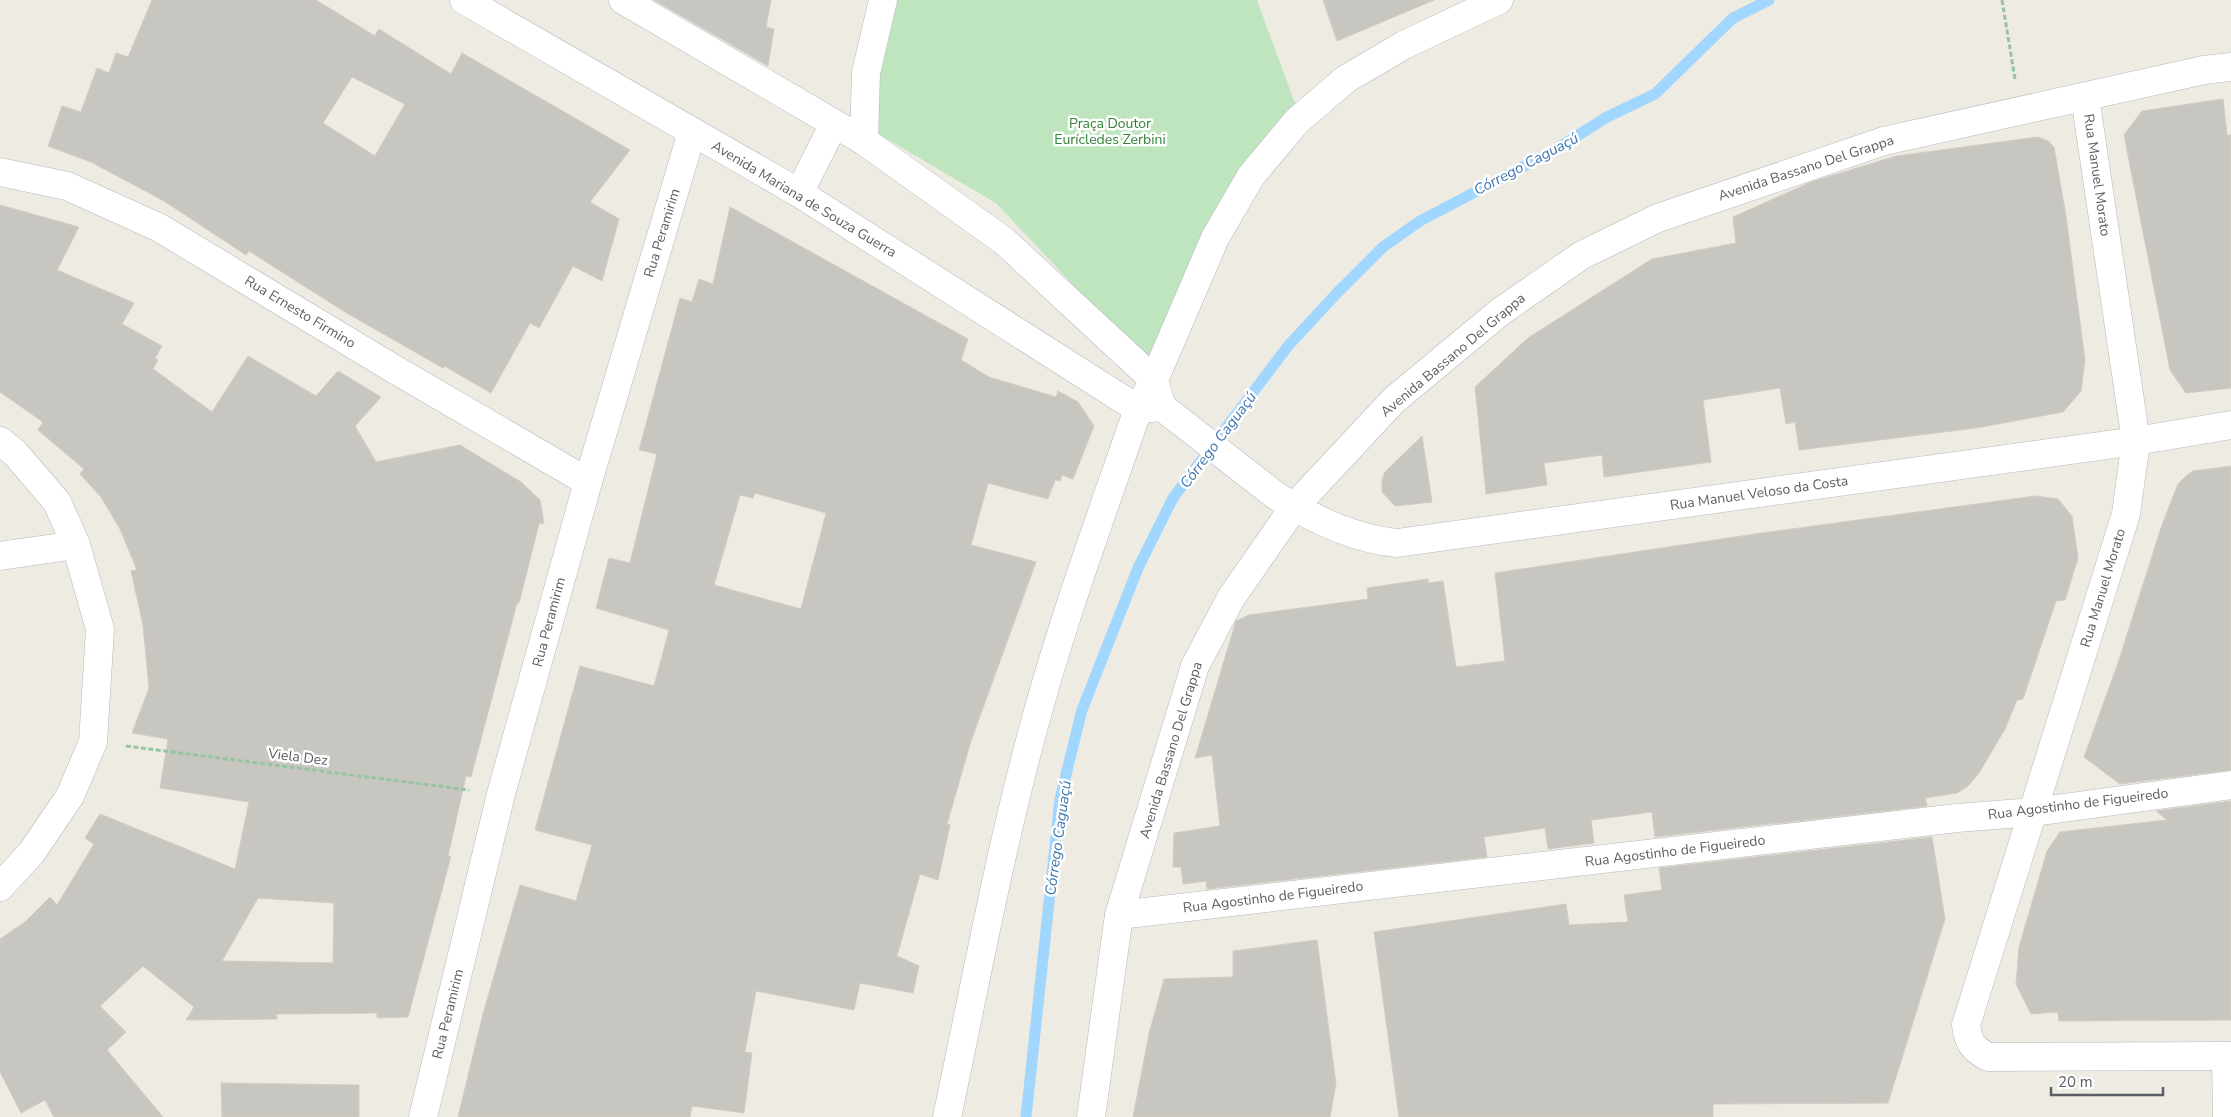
<svg xmlns="http://www.w3.org/2000/svg" width="2231" height="1117" viewBox="0 0 2231 1117" font-family="'Nunito Sans',sans-serif">
  <style>
    .green { fill: #bfe5bf }
    .lines { fill: none; stroke-linecap: round; stroke-linejoin: round }
    .stream { stroke: #a1d6ff; stroke-width: 11 }
    .building { fill: #c8c6c0; stroke: #d2cdc1; fill-rule: evenodd }
    .minor-casing { stroke: #b5b8bd; stroke-width: 29 }
    .tertiary-casing { stroke: #b5b8bd; stroke-width: 29 }
    .secondary-casing { stroke: #b6b9bf; stroke-width: 29 }
    .path { stroke: #97c4a3; stroke-width: 3; stroke-dasharray: 5 2.5; stroke-linecap: butt }
    .minor { stroke: #fff; stroke-width: 28 }
    .tertiary { stroke: #fff; stroke-width: 28 }
    .secondary { stroke: #fff; stroke-width: 28 }
    .labels { text-anchor: middle; dominant-baseline: central; stroke-width: 5; stroke-linejoin: round; paint-order: stroke }
    .park-label { font-size: 14px; fill: #338237; stroke: #fff }
    .street-label { font-size: 14px; fill: #5b5f63; stroke: #fff }
    .water-label { font-size: 15px; font-style: italic; fill: #3e77b1; stroke: #fff }
  </style>
  <rect width="100%" height="100%" fill="#eeebe2"/>
  <path class="green" d="M896 0H1257L1297 109 1153 370 996 203 875 132 877 63Z"/>
  <g class="lines">
    <path class="stream" d="M1026 1117 1060 799 1082 710 1138 568 1173 498 1288 346 1337 293 1383 247 1420 221 1553 151 1607 117 1655 94 1733 18 1769 0"/>
  </g>
  <g class="building">
    <path d="M152 0H316L375 36 379 29 451 74 462 53 630 150 590 202 619 219 602 281 573 266 539 328 530 323 491 393 444 366 443 368 345 312 249 251 246 255 164 201 91 162 48 146 62 106 81 112 97 68 109 73 116 53 128 57ZM352 77 405 104 375 156 323 123Z"/>
    <path d="M654 0H771L766 27 774 29 768 66Z"/>
    <path d="M1323 0H1434L1337 41Z"/>
    <path d="M2223 99 2227 135H2231V388L2186 393 2170 370 2124 135 2142 111Z"/>
    <path d="M2038 137 2048 141 2054 147 2066 216 2085 360 2081 391 2063 412 1976 428 1799 450 1795 422 1786 424 1780 388 1703 400 1711 462 1604 477 1602 455 1544 463 1547 485 1486 494 1475 387 1528 338 1652 259 1736 243 1733 217 1811 182 1896 156Z"/>
    <path d="M0 205 79 227 57 270 134 303 122 324 162 346 155 358 158 360 153 369 212 412 248 356 316 396 338 371 381 397 355 426 376 462 460 445 521 482 540 500 544 523 539 524 519 603H517L471 777 466 776 448 856H451L408 1017 377 1018V1013L276 1014 277 1019 186 1020 194 1007 143 966 100 1006 126 1032 107 1050 163 1117H54L45 1100 21 1113 0 1072V939L25 922 50 897 57 905 94 844 85 838 100 814 235 869 249 802 160 788 168 739 132 733 149 688 143 625 131 571 137 570 120 529 101 497 80 474 84 469 38 430 43 422 0 392ZM258 898 334 903 333 963 222 961Z"/>
    <path d="M730 207 968 339 961 360 989 377 1056 397 1058 391 1078 402 1094 426 1073 479 1062 475 1060 481 1055 480 1048 499 988 483 971 545 1036 562 971 741 947 824 950 825 938 880 920 874 897 956 919 966 913 993 860 983 854 1010 756 991 745 1052 752 1053 744 1113 692 1106 690 1117H458L483 1014 520 885 576 901 592 845 535 830 580 666 654 686 669 630 596 608 609 558 630 563 657 454 639 450 680 298 692 302 699 279 713 284ZM755 493 826 513 801 609 714 585 740 495 753 498Z"/>
    <path d="M1422 436 1432 502 1395 506 1382 492V480L1385 472Z"/>
    <path d="M2231 466V770L2120 784 2084 757 2117 666 2162 525 2178 484 2187 475 2193 471Z"/>
    <path d="M2035 496 2058 499 2072 516 2078 558 2065 600 2056 601 2023 699 2017 700 2005 729 1979 773 1968 786 1957 793 1925 798 1927 806 1655 837 1652 812 1591 820 1594 843 1548 849 1545 828 1484 837 1487 857 1207 889 1206 881 1183 884 1181 867H1173L1174 833 1220 826 1212 755 1195 758 1236 621 1249 615 1368 599 1367 588 1428 579V583L1443 581 1456 667 1505 661 1495 573 1755 534Z"/>
    <path d="M2231 801V1020L2059 1021 2058 1012 2031 1014 2016 984 2019 947 2047 851 2060 832 2167 820 2156 811Z"/>
    <path d="M1932 837 1945 919 1888 1103 1713 1104V1117H1399L1374 932 1566 904 1569 925 1628 922 1624 895 1662 890 1659 868Z"/>
    <path d="M1317 940 1336 1084 1330 1117H1133L1149 1034 1164 979 1233 977V951Z"/>
    <path d="M221 1083 359 1085V1117H222Z"/>
  </g>
  <g class="lines">
    <g class="minor-casing">
      <g id="minor">
        <path d="M2085 97 2136 441 2126 514 1966 1025C1968 1042 1973 1049 1988 1057L2231 1056"/>
        <path d="M864 141 866 73 883 0"/>
        <path d="M0 172 67 186 158 227 394 369 588 482"/>
        <path d="M0 441 15 453 57 502 76 545 100 629 93 742 70 796 32 852 0 887"/>
        <path d="M0 556 76 545"/>
        <path d="M1119 915 1957 818 2034 812 2231 785"/>
        <path d="M2226 1056 2227 1117"/>
        <path d="M423 1117 501 794 588 482 692 132"/>
        <path d="M947 1117C975 986 999 854 1034 726 1063 618 1102 514 1138 409L1154 380 1215 238 1251 176 1297 121 1346 79 1404 45 1499 0"/>
        <path d="M1091 1117 1119 915 1195 666 1231 598 1294 507 1394 400 1500 312 1582 255 1658 218 1884 141 2204 70 2231 67"/>
      </g>
    </g>
    <g class="tertiary-casing">
      <path id="tertiary" d="M799 193 834 124"/>
    </g>
    <g class="secondary-casing">
      <g id="secondary">
        <path d="M464 0 799 193 1138 409 1162 407"/>
        <path d="M623 0 864 141 958 208 1004 241 1154 380 1162 407 1275 495C1311 518 1354 539 1397 543L2136 441 2231 425"/>
      </g>
    </g>
    <g class="path">
      <path d="M2002 0 2015 79"/>
      <path d="M126 746 469 790"/>
    </g>
    <use href="#minor" class="minor"/>
    <use href="#tertiary" class="tertiary"/>
    <use href="#secondary" class="secondary"/>
  </g>
  <g class="labels">
    <g class="park-label">
      <text x="1110" y="123">Praça Doutor<tspan x="1110" dy="16">Eurícledes Zerbini</tspan></text>
    </g>
    <g class="street-label">
      <text transform="translate(1806 168) rotate(-18)">Avenida Bassano Del Grappa</text>
      <text transform="translate(2097 175) rotate(82)">Rua Manuel Morato</text>
      <text transform="translate(804 199) rotate(31)">Avenida Mariana de Souza Guerra</text>
      <text transform="translate(662 233) rotate(-73)">Rua Peramirim</text>
      <text transform="translate(300 312) rotate(31)">Rua Ernesto Firmino</text>
      <text transform="translate(1453 355) rotate(-40)">Avenida Bassano Del Grappa</text>
      <text transform="translate(1759 493) rotate(-8)">Rua Manuel Veloso da Costa</text>
      <text transform="translate(2103 588) rotate(-73)">Rua Manuel Morato</text>
      <text transform="translate(549 622) rotate(-75)">Rua Peramirim</text>
      <text transform="translate(1171 750) rotate(-73)">Avenida Bassano Del Grappa</text>
      <text transform="translate(298 757) rotate(7)">Viela Dez</text>
      <text transform="translate(2078 804) rotate(-7)">Rua Agostinho de Figueiredo</text>
      <text transform="translate(1675 851) rotate(-7)">Rua Agostinho de Figueiredo</text>
      <text transform="translate(1273 897) rotate(-7)">Rua Agostinho de Figueiredo</text>
      <text transform="translate(448 1014) rotate(-76)">Rua Peramirim</text>
    </g>
    <g class="water-label">
      <text transform="translate(1526 164) rotate(-28)">Córrego Caguaçú</text>
      <text transform="translate(1218 440) rotate(-53)">Córrego Caguaçú</text>
      <text transform="translate(1058 838) rotate(-82)">Córrego Caguaçú</text>
    </g>
  </g>
  <path d="M2051 1087v8h112v-8" fill="none" stroke="#5b5f63" stroke-width="2.5"/>
  <text x="2058" y="1087" font-size="15" fill="#5b5f63" stroke="#ffffff" stroke-width="4" paint-order="stroke">20 m</text>
</svg>
